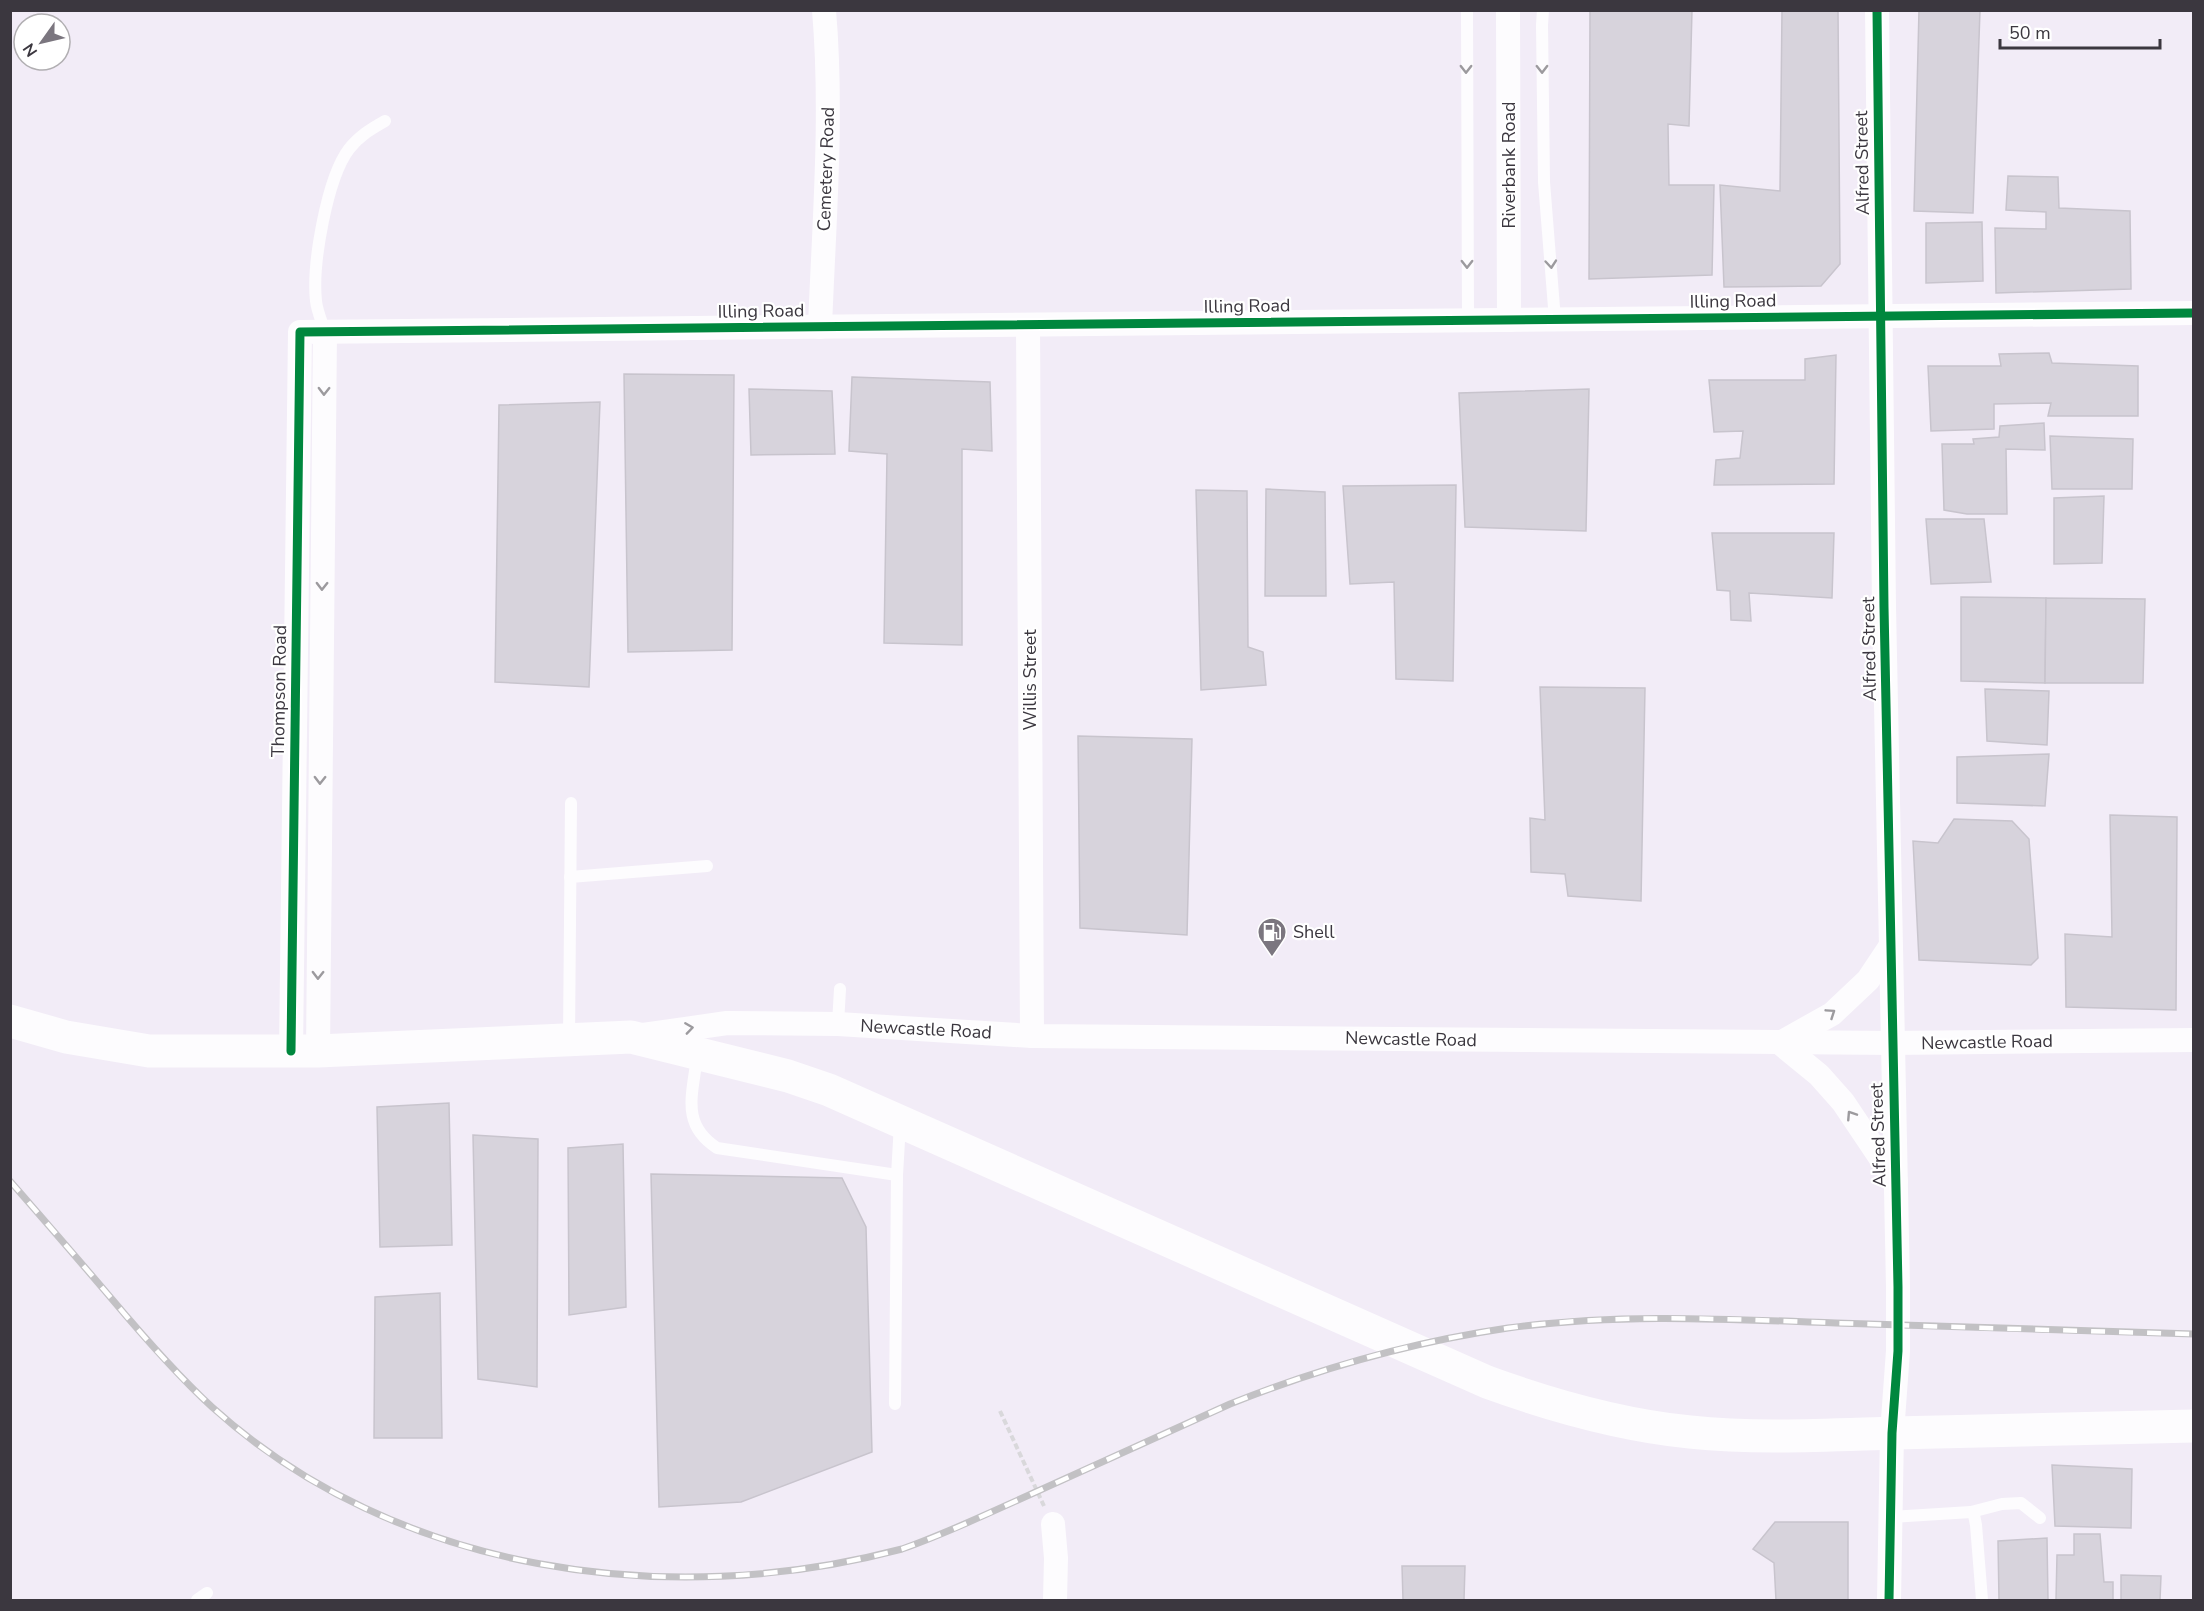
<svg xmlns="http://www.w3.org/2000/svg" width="2204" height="1611" viewBox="0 0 2204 1611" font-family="'Nunito Sans',sans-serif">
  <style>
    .building { fill: #d7d3dc; stroke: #c8c4cd; stroke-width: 1.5 }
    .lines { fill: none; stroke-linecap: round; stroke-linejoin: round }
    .path { stroke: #d9d8db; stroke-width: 4; stroke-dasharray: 6 3; stroke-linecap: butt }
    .service { stroke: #fdfcfe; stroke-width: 12 }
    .minor { stroke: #fdfcfe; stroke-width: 24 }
    .trunk { stroke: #fdfcfe; stroke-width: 33 }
    .rail-casing { stroke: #c2c1c4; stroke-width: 7 }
    .rail { stroke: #fff; stroke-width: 4.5; stroke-dasharray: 14; stroke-linecap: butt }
    .cycleway-casing { stroke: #fff; stroke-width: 13 }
    .cycleway { stroke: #00873e; stroke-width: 9 }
    .oneway { stroke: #9c9a9e }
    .labels { text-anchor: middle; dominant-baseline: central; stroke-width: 4.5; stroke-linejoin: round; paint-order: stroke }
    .street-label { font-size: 18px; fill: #3b373f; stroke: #fff }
    .poi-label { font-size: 18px; fill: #3b373f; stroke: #fff; text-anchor: start }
  </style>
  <rect width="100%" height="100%" fill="#f2ecf7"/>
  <g class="building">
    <path d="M1590 10H1692L1689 126 1668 124 1669 185H1714L1712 275 1589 279Z"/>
    <path d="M1782 10H1838L1840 264 1821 286 1724 287 1720 185 1780 191Z"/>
    <path d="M1919 10H1980L1973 213 1914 211Z"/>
    <path d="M2008 176 2058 177 2059 208 2130 211 2131 289 1996 293 1995 228 2046 229V212L2006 210Z"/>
    <path d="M1982 222 1983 281 1926 283V223Z"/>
    <path d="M2049 353 2052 363 2138 366V416H2048L2051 403 1994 404V429L1931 431 1928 366H2001L1999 354Z"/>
    <path d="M1836 355 1834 484 1714 485 1716 460 1740 458 1743 431 1714 432 1709 380H1805V359Z"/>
    <path d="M624 374 734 375 732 650 628 652Z"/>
    <path d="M852 377 990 382 992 451 962 449V645L884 643 887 454 849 451Z"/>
    <path d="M749 389 832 391 835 454 751 455Z"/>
    <path d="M1589 389 1586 531 1465 527 1459 393Z"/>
    <path d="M600 402 589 687 495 682 499 405Z"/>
    <path d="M2044 423 2045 450 2006 449 2007 514H1967L1944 510 1942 444H1974L1973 439 1999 437 2000 426Z"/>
    <path d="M2050 436 2133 439 2132 489H2052Z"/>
    <path d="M1456 485 1453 681 1396 679 1394 582 1350 584 1343 486Z"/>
    <path d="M1266 489 1325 492 1326 596H1265Z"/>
    <path d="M1196 490 1247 491 1248 647 1263 652 1266 685 1201 690Z"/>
    <path d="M2104 496 2102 563 2054 564V498Z"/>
    <path d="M1926 519H1984L1991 582 1931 584Z"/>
    <path d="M1712 533H1834L1832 598 1749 593 1751 621 1731 620 1730 591 1717 590Z"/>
    <path d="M1961 597 2046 598 2045 683 1961 681Z"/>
    <path d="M2046 598 2145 599 2143 683H2045Z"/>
    <path d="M1540 687 1645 688 1641 901 1568 896 1565 874 1531 872 1530 818 1545 820Z"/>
    <path d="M1985 689 2049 691 2047 745 1987 741Z"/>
    <path d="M1078 736 1192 739 1187 935 1080 928Z"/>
    <path d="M2049 754 2045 806 1957 803V757Z"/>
    <path d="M2110 815 2177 817 2176 1010 2066 1007 2065 934 2112 937Z"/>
    <path d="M1954 819 2012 821 2029 839 2038 958 2031 965 1919 960 1913 841 1938 843Z"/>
    <path d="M449 1103 452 1245 380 1247 377 1107Z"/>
    <path d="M473 1135 538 1139 537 1387 478 1379Z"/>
    <path d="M623 1144 626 1307 569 1315 568 1148Z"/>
    <path d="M651 1174 842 1178 866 1227 872 1452 741 1502 659 1507Z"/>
    <path d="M440 1293 442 1438H374L375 1297Z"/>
    <path d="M2052 1465 2132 1469 2131 1528 2055 1526Z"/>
    <path d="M1775 1522H1848V1600H1776L1774 1563 1753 1549Z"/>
    <path d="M2074 1534H2100L2104 1582H2113V1600H2056L2057 1555H2074Z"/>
    <path d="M2047 1538 2048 1600H1999L1998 1541Z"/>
    <path d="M1402 1566H1465L1464 1600H1403Z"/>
    <path d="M2121 1575 2161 1576 2160 1600H2121Z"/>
  </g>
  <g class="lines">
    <path class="path" d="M1000 1411 1044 1506"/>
    <g class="service">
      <path d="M1467 10 1468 321"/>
      <path d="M1543 10 1542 25 1544 182 1555 320"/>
      <path d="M325 332C322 322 317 311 316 301 312 264 327 178 349 149 359 136 371 129 385 121"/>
      <path d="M570 877 707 866"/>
      <path d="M838 1024 840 989"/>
      <path d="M569 1039 571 803"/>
      <path d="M697 1056C693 1094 680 1124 717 1148L897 1175 900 1124"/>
      <path d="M895 1404 897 1175"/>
      <path d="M1971 1512 2002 1504 2021 1503 2040 1518"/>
      <path d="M1891 1517 1971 1512 1974 1515 1976 1525 1982 1600"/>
      <path d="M197 1600 207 1593"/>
    </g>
    <g class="minor">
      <path d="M1508 10 1509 320"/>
      <path d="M1877 10 1884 607 1898 1287V1351L1892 1433 1889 1600"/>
      <path d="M1028 325 1032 1036"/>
      <path d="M820 327C824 222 833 116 824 10"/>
      <path d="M1890 947 1868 980 1832 1014 1780 1043 1819 1075 1843 1102 1896 1181"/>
      <path d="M643 1035 727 1023 838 1024 1032 1036 1892 1043 2194 1040"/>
      <path d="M291 1051 300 332 2194 313"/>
      <path d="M318 1051 325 332"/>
      <path d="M1053 1524 1056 1558 1055 1600"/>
    </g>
    <path class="trunk" d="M10 1021 66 1037 149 1051H318L631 1037 788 1076 829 1090 1487 1382C1553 1406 1620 1425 1690 1432 1756 1439 1827 1435 1894 1433 1994 1431 2094 1429 2194 1426"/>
    <g class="rail-casing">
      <path id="rail" d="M10 1181C44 1220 78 1259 111 1298 143 1336 175 1373 212 1407 396 1573 667 1611 902 1549 948 1533 993 1511 1038 1491 1102 1462 1166 1433 1230 1404 1320 1368 1412 1342 1508 1328 1617 1313 1727 1319 1836 1323 1955 1327 2074 1331 2194 1334"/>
    </g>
    <use href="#rail" class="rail"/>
    <g class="cycleway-casing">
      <g id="cycleway">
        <path d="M1877 10 1884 607 1898 1287V1351L1892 1433 1889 1600"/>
        <path d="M291 1051 300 332 2194 313"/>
      </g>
    </g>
    <use href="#cycleway" class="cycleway"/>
  </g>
  <defs><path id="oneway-chevron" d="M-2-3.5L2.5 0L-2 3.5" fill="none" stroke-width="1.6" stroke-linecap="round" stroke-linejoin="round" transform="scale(1.5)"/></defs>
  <g class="oneway">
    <use href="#oneway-chevron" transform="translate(1466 69) rotate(90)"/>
    <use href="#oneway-chevron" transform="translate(1542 69) rotate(89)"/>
    <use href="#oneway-chevron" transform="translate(1467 264) rotate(90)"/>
    <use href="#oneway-chevron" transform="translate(1551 264) rotate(85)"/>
    <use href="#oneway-chevron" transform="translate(324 391) rotate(91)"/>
    <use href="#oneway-chevron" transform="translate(322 586) rotate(91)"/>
    <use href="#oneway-chevron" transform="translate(320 780) rotate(91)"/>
    <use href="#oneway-chevron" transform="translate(318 975) rotate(91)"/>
    <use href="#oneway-chevron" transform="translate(1831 1013) rotate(-34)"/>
    <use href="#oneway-chevron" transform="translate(689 1028) rotate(-8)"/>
    <use href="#oneway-chevron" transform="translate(1851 1115) rotate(-123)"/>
  </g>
  <defs>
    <g id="fuel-pin" transform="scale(1.5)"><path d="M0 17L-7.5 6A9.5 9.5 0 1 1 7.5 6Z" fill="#7b767f" stroke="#fff"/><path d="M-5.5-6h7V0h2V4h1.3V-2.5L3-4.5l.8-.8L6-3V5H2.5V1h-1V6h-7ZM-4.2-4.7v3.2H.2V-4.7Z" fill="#fff"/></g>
  </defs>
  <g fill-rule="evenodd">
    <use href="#fuel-pin" x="1272" y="932"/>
  </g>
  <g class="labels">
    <g class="street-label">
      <text transform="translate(1862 163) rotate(-91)">Alfred Street</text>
      <text transform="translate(1509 165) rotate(-90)">Riverbank Road</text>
      <text transform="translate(826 169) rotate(-88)">Cemetery Road</text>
      <text transform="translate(1733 301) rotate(-1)">Illing Road</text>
      <text transform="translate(1247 306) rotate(-1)">Illing Road</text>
      <text transform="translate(761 311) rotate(-1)">Illing Road</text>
      <text transform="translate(1869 649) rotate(-91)">Alfred Street</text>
      <text transform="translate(1030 680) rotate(-90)">Willis Street</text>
      <text transform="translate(279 691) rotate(-89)">Thompson Road</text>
      <text transform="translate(926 1029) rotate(3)">Newcastle Road</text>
      <text transform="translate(1411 1039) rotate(1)">Newcastle Road</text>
      <text transform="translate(1987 1042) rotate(-1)">Newcastle Road</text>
      <text transform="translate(1878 1135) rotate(-92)">Alfred Street</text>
    </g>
    <g class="poi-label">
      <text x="1293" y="932">Shell</text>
    </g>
  </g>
  <rect width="2204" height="1611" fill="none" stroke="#3b373f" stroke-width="24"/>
  <g transform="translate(42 42) rotate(236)"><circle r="28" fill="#ffffff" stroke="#b1afb2" stroke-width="1.5"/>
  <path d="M0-4.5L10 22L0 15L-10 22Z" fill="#7b767f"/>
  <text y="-9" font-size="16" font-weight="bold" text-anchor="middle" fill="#3b373f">N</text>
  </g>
  <path d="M2000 39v9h160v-9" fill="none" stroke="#3b373f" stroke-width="3"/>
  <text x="2009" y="39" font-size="18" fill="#3b373f" stroke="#ffffff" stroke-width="4.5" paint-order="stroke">50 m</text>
</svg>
